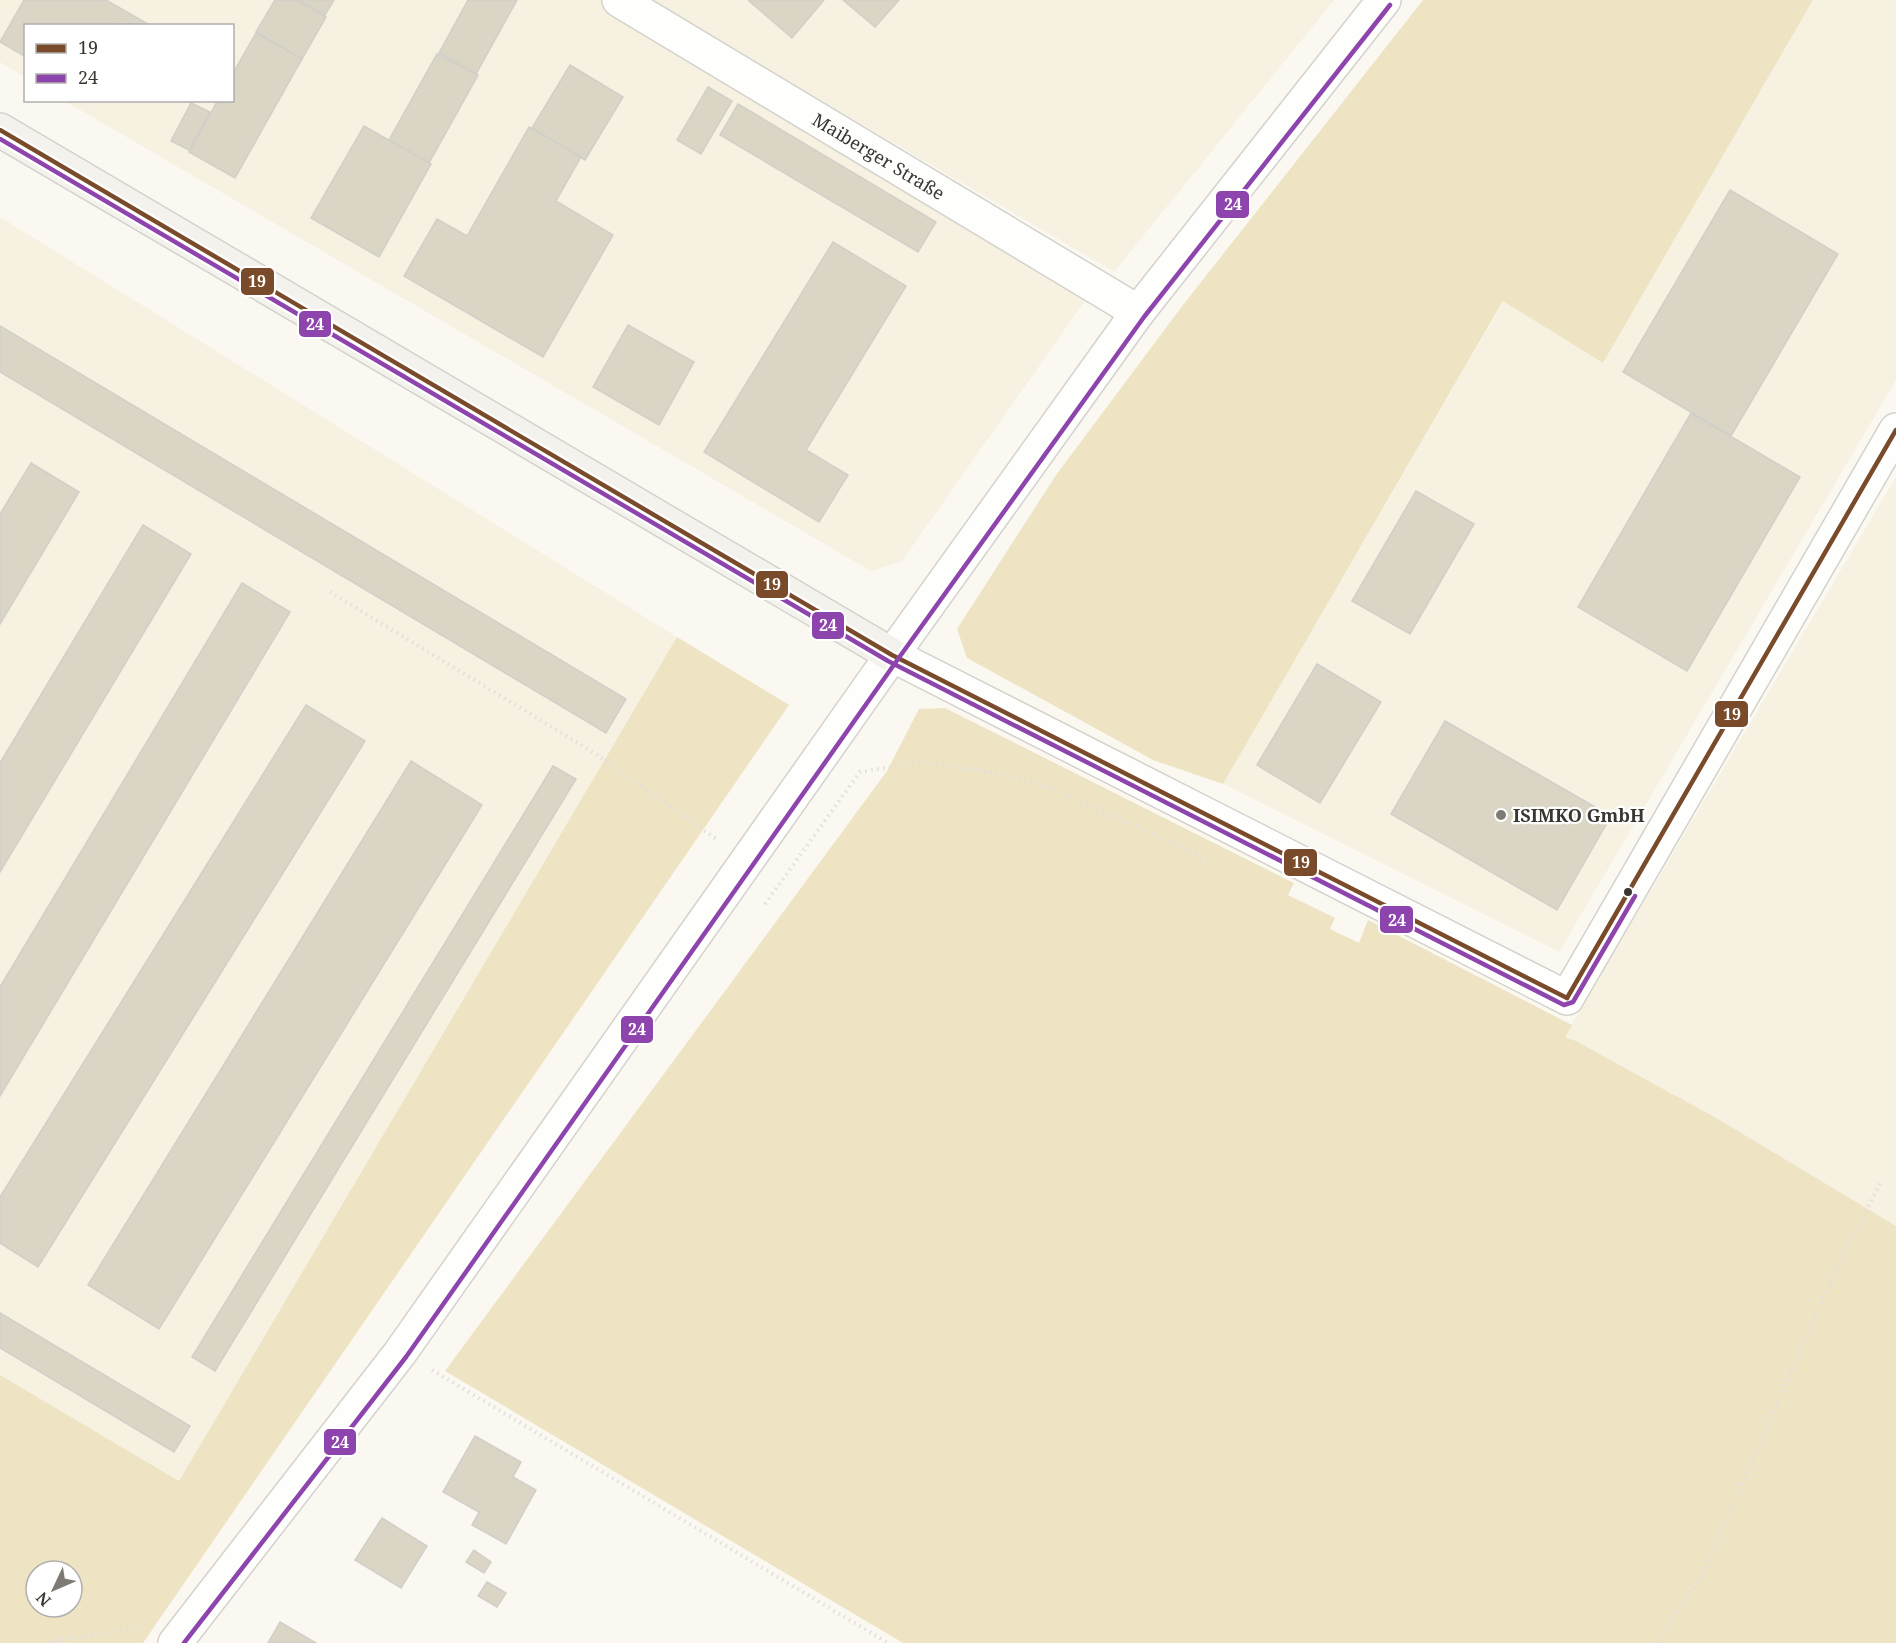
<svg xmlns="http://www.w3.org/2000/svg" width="1896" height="1643" viewBox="0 0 1896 1643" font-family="'Noto Serif',serif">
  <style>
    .built { fill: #f6f1e1 }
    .green { fill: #eee4c4; fill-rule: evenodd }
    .building { fill: #dad5c4; stroke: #d1cfc9; stroke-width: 1.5 }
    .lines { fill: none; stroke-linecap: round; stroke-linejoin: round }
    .street-casing { stroke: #d4d2cc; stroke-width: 36 }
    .secondary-casing { stroke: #d4d2cc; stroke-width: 36 }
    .path { stroke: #e0dfdd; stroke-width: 4; stroke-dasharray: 1.5 4.5; stroke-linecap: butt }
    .street { stroke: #fefefd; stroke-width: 33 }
    .secondary { stroke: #f3f2ed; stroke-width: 33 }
    .bus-1-casing { stroke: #fff; stroke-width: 9 }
    .bus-2-casing { stroke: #fff; stroke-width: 9 }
    .bus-1 { stroke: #7a4b2a; stroke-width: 4.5 }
    .bus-2 { stroke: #8e44ad; stroke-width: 4.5 }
    .poi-dot { fill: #7d7b74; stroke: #fff; stroke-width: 2 }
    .bus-dot { fill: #3a3731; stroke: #fff; stroke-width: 2 }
    .labels { text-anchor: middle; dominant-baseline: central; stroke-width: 4.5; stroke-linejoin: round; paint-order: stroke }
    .street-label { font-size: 18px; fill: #3a3731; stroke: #fff }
    .poi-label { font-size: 18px; font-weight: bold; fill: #3a3731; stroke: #fff; text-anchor: start }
    .line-badge { stroke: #fff; stroke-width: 2 }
    .badge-label { font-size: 16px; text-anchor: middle; font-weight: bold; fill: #fff }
  </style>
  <rect width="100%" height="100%" fill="#faf8f1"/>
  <g class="built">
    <path d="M0 0H604L1094 288 902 561 871 571 65 101 232 100V26H26L25 77 0 62Z"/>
    <path d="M650 0H1334L1114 272Z"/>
    <path d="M1813 0H1896V380L1559 952 1223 784 1504 301 1603 363Z"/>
    <path d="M0 217 677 637 179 1481 0 1375Z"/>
    <path d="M1896 477V1226L1718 1119 1576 1041 1564 1037Z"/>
  </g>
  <g class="green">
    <path d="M1423 0H1813L1603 363 1503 301 1223 784 1153 760 967 658 957 629 1056 475 1183 305Z"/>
    <path d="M677 637 789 705 143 1643H0V1375L179 1481ZM36 1571H72V1607H36Z"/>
    <path d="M945 708 1294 883 1288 895 1335 918 1330 929 1359 943 1368 920 1572 1025 1565 1037 1576 1041 1718 1119 1896 1226V1643H903L445 1371 887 771 919 709Z"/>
  </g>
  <g class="building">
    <path d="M24 0H106L148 24 26 26V57L0 42Z"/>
    <path d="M275 0H297L326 17 302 59 256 32Z"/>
    <path d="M298 0H334L325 15Z"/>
    <path d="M468 0H517L476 74 439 53Z"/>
    <path d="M748 0H824L792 38Z"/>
    <path d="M843 0H899L875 27Z"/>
    <path d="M256 33 302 59 235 178 189 152 218 100H232V75Z"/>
    <path d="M437 54 478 75 429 163 389 140Z"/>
    <path d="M570 65 623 97 585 160 532 128Z"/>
    <path d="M708 87 732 101 701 154 677 140Z"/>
    <path d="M191 103 210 112 189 150 171 141Z"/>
    <path d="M738 104 936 222 918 252 720 135Z"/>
    <path d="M364 126 431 164 379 257 311 218Z"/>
    <path d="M529 127 581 157 556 201 613 235 543 357 404 276 437 219 467 236Z"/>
    <path d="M1730 190 1838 254 1731 436 1623 372Z"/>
    <path d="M833 242 906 286 806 450 848 475 819 522 704 452Z"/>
    <path d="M628 325 694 362 659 425 593 387Z"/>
    <path d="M0 326 626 699 606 733 0 372Z"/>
    <path d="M1691 413 1800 477 1687 671 1578 607Z"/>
    <path d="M31 463 79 492 0 624V514Z"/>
    <path d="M1416 491 1474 524 1410 634 1352 601Z"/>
    <path d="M143 525 191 554 0 872V763Z"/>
    <path d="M242 583 290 612 0 1096V987Z"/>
    <path d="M1317 664 1381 702 1320 803 1257 765Z"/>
    <path d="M306 705 365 741 38 1267 0 1243V1197Z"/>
    <path d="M1445 721 1611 816 1557 910 1391 814Z"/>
    <path d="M411 761 482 805 159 1329 88 1285Z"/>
    <path d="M553 766 576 779 215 1371 192 1357Z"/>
    <path d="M0 1313 190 1426 174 1452 0 1348Z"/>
    <path d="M475 1436 521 1462 513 1477 536 1490 506 1544 472 1525 479 1512 443 1492Z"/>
    <path d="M382 1518 427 1546 401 1588 355 1560Z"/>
    <path d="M474 1550 491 1562 484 1573 466 1562Z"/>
    <path d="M487 1582 506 1593 497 1607 478 1596Z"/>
    <path d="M280 1622 316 1643H268Z"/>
  </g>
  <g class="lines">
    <g class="street-casing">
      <g id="street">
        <path id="s1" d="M619 0 1138 312"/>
        <path d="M892 655 1567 998 1896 430"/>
        <path d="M175 1643 400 1353 892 655 1138 312 1384 0"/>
      </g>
    </g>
    <g class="secondary-casing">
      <path id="secondary" d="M0 130 892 655"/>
    </g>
    <g class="path">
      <path d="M330 592 596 754 719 841"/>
      <path d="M765 904 860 772 920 762 990 772 1049 787 1211 861"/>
      <path d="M432 1370 888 1643"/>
      <path d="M44 1643 144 1626"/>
      <path d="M1657 1643 1701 1577 1839 1263 1881 1182"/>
    </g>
    <use href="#street" class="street"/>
    <use href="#secondary" class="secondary"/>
    <g class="bus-1-casing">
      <g id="bus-1">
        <path d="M0 130 892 655 1567 998"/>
        <path d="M1567 998 1896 430"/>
      </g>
    </g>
    <g class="bus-2-casing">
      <g id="bus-2">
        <path d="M0 139 888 661 1564 1005 1573 1002 1635 896"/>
        <path d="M184 1643 406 1357 898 659 1144 317 1390 5"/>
      </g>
    </g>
    <use href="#bus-1" class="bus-1"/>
    <use href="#bus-2" class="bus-2"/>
  </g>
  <circle class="poi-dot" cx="1501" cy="815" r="6"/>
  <circle class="bus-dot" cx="1628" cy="892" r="5"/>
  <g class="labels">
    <g class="street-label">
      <text stroke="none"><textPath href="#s1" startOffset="303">Maiberger Straße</textPath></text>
    </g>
    <g class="poi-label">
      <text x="1513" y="815">ISIMKO GmbH</text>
    </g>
  </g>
  <g class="line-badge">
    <rect x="1215" y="190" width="35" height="29" rx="6" fill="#8e44ad"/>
    <rect x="240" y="267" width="35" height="29" rx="6" fill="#7a4b2a"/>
    <rect x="298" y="310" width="34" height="28" rx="6" fill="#8e44ad"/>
    <rect x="755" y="570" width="34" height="29" rx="6" fill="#7a4b2a"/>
    <rect x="811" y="611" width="34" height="29" rx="6" fill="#8e44ad"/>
    <rect x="1714" y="700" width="35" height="28" rx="6" fill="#7a4b2a"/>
    <rect x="1283" y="848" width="35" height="29" rx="6" fill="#7a4b2a"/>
    <rect x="1379" y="905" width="35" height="29" rx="6" fill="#8e44ad"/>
    <rect x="620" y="1015" width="34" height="29" rx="6" fill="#8e44ad"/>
    <rect x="323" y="1428" width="34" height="28" rx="6" fill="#8e44ad"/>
  </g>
  <g class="badge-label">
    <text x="1233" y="210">24</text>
    <text x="257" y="287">19</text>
    <text x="315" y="330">24</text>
    <text x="772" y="590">19</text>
    <text x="828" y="631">24</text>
    <text x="1732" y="720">19</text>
    <text x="1301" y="868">19</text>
    <text x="1397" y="926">24</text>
    <text x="637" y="1035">24</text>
    <text x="340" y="1448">24</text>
  </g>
  <rect x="24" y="24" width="210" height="78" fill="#ffffff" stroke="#b0afad" stroke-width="1.5"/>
  <rect x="36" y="44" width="30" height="9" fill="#7a4b2a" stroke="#b0afad" stroke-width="1.5"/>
  <text x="78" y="54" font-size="18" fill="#3a3731">19</text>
  <rect x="36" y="74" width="30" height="9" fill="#8e44ad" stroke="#b0afad" stroke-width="1.5"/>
  <text x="78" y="84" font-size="18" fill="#3a3731">24</text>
  <g transform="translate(54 1589) rotate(226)"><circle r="28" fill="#ffffff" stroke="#b0afad" stroke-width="1.5"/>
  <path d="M0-4.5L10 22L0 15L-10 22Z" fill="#7d7b74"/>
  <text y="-9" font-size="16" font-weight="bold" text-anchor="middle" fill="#3a3731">N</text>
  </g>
</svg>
